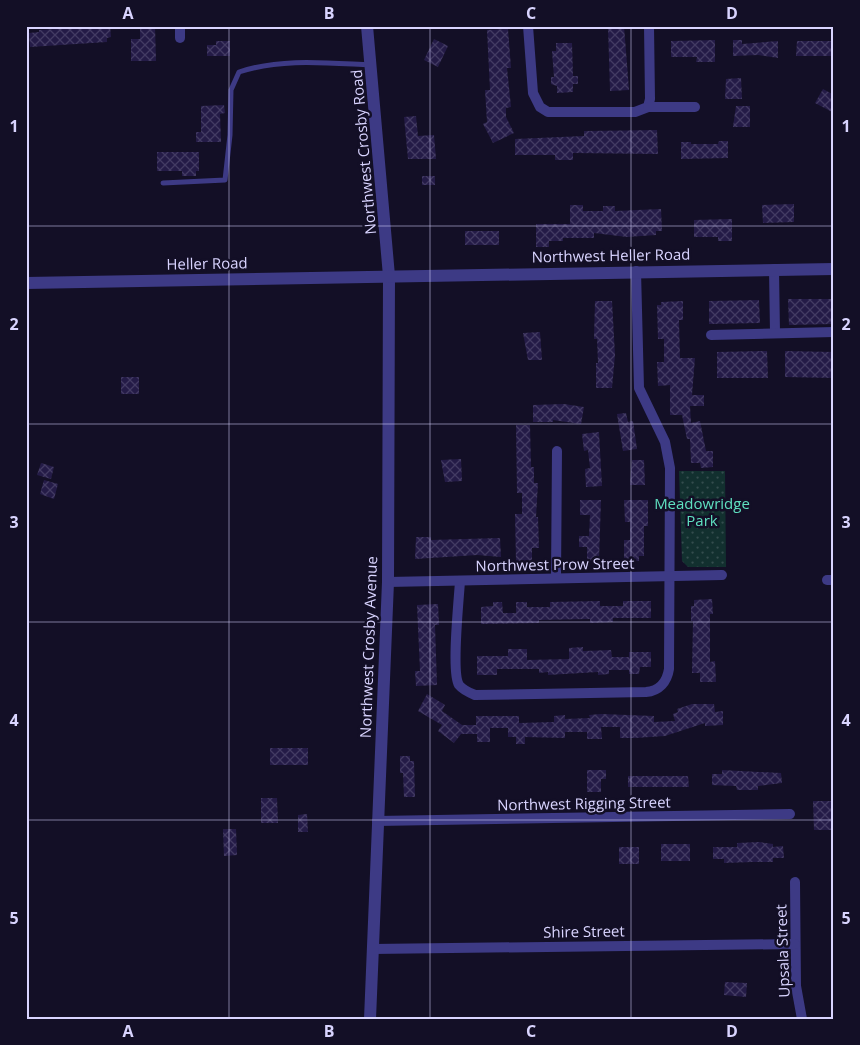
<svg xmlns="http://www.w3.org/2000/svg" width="860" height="1045" viewBox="0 0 860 1045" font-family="'Open Sans',sans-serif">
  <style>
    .green { fill: url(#green-dots) }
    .building { fill: url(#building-cross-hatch) }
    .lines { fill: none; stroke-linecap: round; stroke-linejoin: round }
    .service { stroke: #3d3a85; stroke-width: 5 }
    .minor { stroke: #3d3a85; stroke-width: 10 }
    .tertiary { stroke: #3d3a85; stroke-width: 12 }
    .grid { fill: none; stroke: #d9d4ff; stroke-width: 1; stroke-opacity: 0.55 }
    .labels { text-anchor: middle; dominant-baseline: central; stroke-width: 5; stroke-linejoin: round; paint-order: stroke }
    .street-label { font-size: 15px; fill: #d9d4ff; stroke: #130f26 }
    .park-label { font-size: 15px; fill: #5fe0c0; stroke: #130f26 }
    .neatline { fill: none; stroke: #d9d4ff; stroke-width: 2 }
    .grid-label { font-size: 16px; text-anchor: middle; font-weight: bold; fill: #d9d4ff }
  </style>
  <defs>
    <pattern id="green-dots" width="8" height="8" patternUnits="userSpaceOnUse" patternTransform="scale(1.25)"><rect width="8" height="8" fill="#12302f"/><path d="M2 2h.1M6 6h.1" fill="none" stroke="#344d4e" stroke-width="1.8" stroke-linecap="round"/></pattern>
    <pattern id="building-cross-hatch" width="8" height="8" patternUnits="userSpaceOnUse" patternTransform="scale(1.25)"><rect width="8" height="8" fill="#241b47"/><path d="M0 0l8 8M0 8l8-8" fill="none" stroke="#433b63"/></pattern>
  </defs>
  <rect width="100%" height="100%" fill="#130f26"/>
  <path class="green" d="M679 471H725L726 567H688L682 561Z"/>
  <g class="building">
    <path d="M110 26 111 37 107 38V42L30 47 29 33 39 32V30Z"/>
    <path d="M140 26H155L156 61H131V39H140Z"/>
    <path d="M608 26H624L629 90 610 91Z"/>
    <path d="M508 29 511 68H507L511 107 506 108V117L514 133 493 143 483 124 487 122 485 90H490L487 30Z"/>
    <path d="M434 39 448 46 438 67 424 60Z"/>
    <path d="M715 40V62H696L697 57H671V41Z"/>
    <path d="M733 40H742V44L778 41V58L758 55 733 56Z"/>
    <path d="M216 41H230V56H207V45H216Z"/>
    <path d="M797 41H834V56H796Z"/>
    <path d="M556 43H572L573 76H578V84H573V92L557 93V86L551 84V77H554L552 51H556Z"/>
    <path d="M741 78 742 99H725L726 79Z"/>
    <path d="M823 89 834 95V113L815 103Z"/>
    <path d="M224 105 225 113 220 114 221 142H196V132H201V106Z"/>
    <path d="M736 106H750V127H733Z"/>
    <path d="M416 116 418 136 434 135 436 159H408L404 117Z"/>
    <path d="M657 130 658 154 573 153V160H555V155H515V139L584 136V131Z"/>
    <path d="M719 141H728V158L681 159V142H691V144H718Z"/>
    <path d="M157 152H199V171H196V176H182V171H157Z"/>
    <rect x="422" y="176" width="13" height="9"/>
    <path d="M794 204V222L763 223 762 205Z"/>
    <path d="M570 205H583V211H603V206H615V211L661 209 662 231H656V235L627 237 594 233V238H563V241H549V247H536V224H570Z"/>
    <path d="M732 219V241H718V237H694V220Z"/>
    <rect x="465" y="231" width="34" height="14"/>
    <path d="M788 299H834V324L789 325Z"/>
    <path d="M759 300 760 323 709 324V301Z"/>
    <path d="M595 301H612L615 355 612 388H596V363H598L597 339H594Z"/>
    <path d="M683 301V320H679L680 358H695L692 395H704V406H690L691 423 700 421 706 451H713V467L701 468 700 463H691L690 439H687L682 415H670V385L658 386 657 362H664V339H658L657 305H661V302Z"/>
    <path d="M540 332 542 360H528L523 333Z"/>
    <path d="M767 351 768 378H717V352Z"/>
    <path d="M785 351 834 352V378L785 377Z"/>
    <rect x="121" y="377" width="18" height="17"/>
    <path d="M564 404 584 407 581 424 553 420V422H533V405Z"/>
    <path d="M626 413 628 422 633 421 637 449 623 451 617 414Z"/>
    <path d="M516 425H530L531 467H534V483H538L536 517H538L539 548H532V562H516L515 514H522V493H517Z"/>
    <path d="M599 432 602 486 586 487 585 469 590 468 588 450 584 451 582 434Z"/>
    <path d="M461 459 462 481 445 482 441 460Z"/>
    <path d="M632 460H644L645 485H630Z"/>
    <path d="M41 463 54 467 51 479 37 475Z"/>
    <path d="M44 480 58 484 54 499 40 494Z"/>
    <path d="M580 500H601L599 561H587V547H579V536H589L590 515H580Z"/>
    <path d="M624 500H648V526H644V556H639V561H624V540H630V522H625Z"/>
    <path d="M416 537H431V540L500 538 501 557 477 555 415 559Z"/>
    <path d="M712 599 713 614H710V662L715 661 716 682H700V673H692L693 621H691V606H694V600Z"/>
    <path d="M600 601V606H623V601H651V618H613V622L590 623V619L539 620V623L481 624V607L493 606V602H502L503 613H516V602H527V607H550V602Z"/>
    <path d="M438 604 439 625H435L437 685 416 686 415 671H420L417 605Z"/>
    <path d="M583 647V651L611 650 612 657H629V652H651V667H640L639 674H629V670H609V674L598 675V672L548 675V672L539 673V669H497V675H477V656H508V649H527V660L569 659V648Z"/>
    <path d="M427 694 445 705 442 711 462 725H476V716H519V723L554 722V716L565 715V719L590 718 589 715 601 714 654 716V722L675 721 673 714 678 712 677 709 692 704H714L715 712 723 711V725L705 726V723L665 736 635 738H620V727H601L602 739H587V732H565V738L525 737V744H516V737H508V728H490V742H477V734H461L454 743 438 731 442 725 418 711Z"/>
    <rect x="270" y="748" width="38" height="17"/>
    <path d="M400 756H410V761H414L415 797H404L403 773H400Z"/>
    <path d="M587 770H606V779H601V792H587Z"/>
    <path d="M722 770 781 773 782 783 758 786V790H737L736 786 712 785V774H722Z"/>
    <path d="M628 776H688L689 787H628Z"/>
    <path d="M261 798H277L278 823H261Z"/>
    <path d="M813 801H833V830H814Z"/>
    <path d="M307 814 308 832H298V815Z"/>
    <path d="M223 829H236L237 855 224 856Z"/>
    <path d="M759 842 773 844V847L783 846 784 858H773V862H752L724 863V859H713V847H737V843Z"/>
    <rect x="661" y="844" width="29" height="17"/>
    <rect x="619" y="847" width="20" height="17"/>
    <path d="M725 982 747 983 746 997 724 995Z"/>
  </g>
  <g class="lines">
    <path class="service" d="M163 183 225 180 230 135 231 90 239 72C281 58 327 63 370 65"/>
    <g class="minor">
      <path d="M528 26 533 93 540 107 548 112H635L648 107 650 99 649 26"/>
      <path d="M180 38V26"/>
      <path d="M648 107H695"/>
      <path d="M774 269 775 333"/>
      <path d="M711 335 834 332"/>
      <path d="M556 578 557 451"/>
      <path d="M827 580H834"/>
      <path d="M460 581C459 599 451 673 459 685 463 690 470 693 475 695L646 692C659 691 667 682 669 669L670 468 665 442 639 388 636 271"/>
      <path d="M388 582 722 575"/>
      <path d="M377 821 790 814"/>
      <path d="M795 882 796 986 802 1019"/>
      <path d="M372 949 795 944"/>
    </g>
    <g class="tertiary">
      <path d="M367 26 389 276 388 582 370 1019"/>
      <path d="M26 283 834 269"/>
    </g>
  </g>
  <path class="grid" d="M229 26V1019M430 26V1019M631 26V1019M26 226H834M26 424H834M26 622H834M26 820H834"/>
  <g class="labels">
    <g class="street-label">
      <text transform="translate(363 152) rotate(-95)">Northwest Crosby Road</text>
      <text transform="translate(611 255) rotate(-1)">Northwest Heller Road</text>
      <text transform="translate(207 263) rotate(-1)">Heller Road</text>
      <text transform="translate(555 564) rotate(-1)">Northwest Prow Street</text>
      <text transform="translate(368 647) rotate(-88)">Northwest Crosby Avenue</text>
      <text transform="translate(584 803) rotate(-1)">Northwest Rigging Street</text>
      <text transform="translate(584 931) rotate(-1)">Shire Street</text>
      <text transform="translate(782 951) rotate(-92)">Upsala Street</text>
    </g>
    <g class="park-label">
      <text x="702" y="503">Meadowridge<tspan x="702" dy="17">Park</tspan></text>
    </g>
  </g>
  <rect width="860" height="1045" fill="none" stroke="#130f26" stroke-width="55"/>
  <rect x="28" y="28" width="804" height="990" class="neatline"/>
  <g class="grid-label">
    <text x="128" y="19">A</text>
    <text x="329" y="19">B</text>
    <text x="531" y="19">C</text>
    <text x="732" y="19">D</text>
    <text x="14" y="132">1</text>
    <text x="846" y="132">1</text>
    <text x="14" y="330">2</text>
    <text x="846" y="330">2</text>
    <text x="14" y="528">3</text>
    <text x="846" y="528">3</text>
    <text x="14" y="726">4</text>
    <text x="846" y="726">4</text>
    <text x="14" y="924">5</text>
    <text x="846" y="924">5</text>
    <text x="128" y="1037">A</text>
    <text x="329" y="1037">B</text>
    <text x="531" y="1037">C</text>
    <text x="732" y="1037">D</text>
  </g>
</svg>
